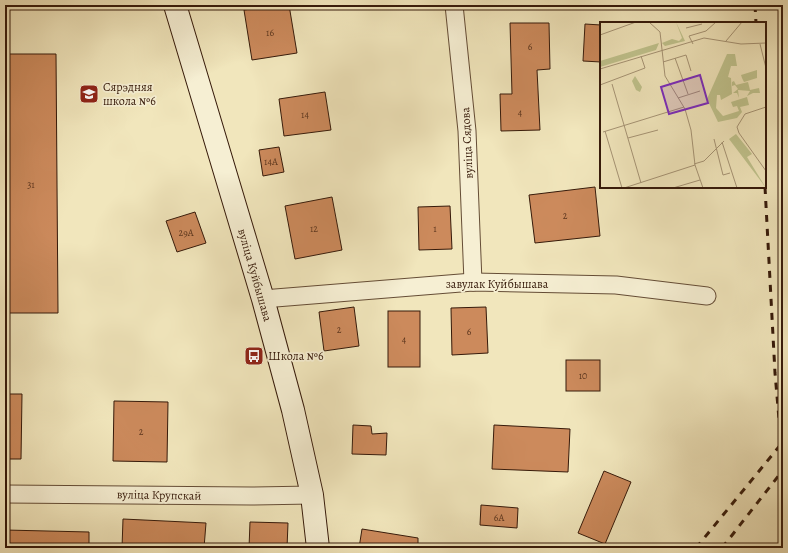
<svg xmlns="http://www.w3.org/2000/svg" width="788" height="553" viewBox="0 0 788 553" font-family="Alegreya,serif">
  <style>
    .building { fill: #cc8a5c; stroke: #361a0a }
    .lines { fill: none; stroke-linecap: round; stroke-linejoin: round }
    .minor-casing { stroke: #654d36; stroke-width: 19 }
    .secondary-casing { stroke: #361a0a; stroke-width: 24 }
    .minor { stroke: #f6efd3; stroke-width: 17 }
    .secondary { stroke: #f6efd3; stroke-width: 22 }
    .rail { stroke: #361a0a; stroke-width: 3; stroke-dasharray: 7 7; stroke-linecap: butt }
    .labels { text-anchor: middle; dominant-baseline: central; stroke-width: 3.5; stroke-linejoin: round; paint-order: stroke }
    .number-label { font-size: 10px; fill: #5c361e }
    .poi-label { font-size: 12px; fill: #361a0a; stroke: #f6efd3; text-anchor: start }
    .street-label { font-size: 12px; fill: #361a0a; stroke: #f6efd3 }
    .inset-road { fill: none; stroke: #a69475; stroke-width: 1 }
    .view { fill: #7b2cbf; fill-opacity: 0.15; stroke: #7b2cbf; stroke-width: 2 }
    .inset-edge { fill: none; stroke: #361a0a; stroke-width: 2 }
  </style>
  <rect width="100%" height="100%" fill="#f1e6bc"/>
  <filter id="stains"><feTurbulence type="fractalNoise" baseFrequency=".005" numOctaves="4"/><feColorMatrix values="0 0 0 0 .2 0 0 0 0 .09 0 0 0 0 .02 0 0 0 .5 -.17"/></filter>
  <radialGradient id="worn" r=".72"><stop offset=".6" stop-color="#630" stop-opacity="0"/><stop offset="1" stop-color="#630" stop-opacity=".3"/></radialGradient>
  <g class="building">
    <path d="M278 5H289L297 53 252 60 244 10Z"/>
    <path d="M510 23H549L550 69 537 70 540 130 501 131 500 94H512Z"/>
    <path d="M585 24 601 25V62L583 61Z"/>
    <path d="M5 54H56L58 313H5Z"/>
    <path d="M325 92 331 130 284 136 279 99Z"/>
    <path d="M279 147 284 172 263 176 259 150Z"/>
    <path d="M595 187 600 236 535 243 529 195Z"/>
    <path d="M332 197 342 250 295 259 285 206Z"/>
    <path d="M450 206 452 249 419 250 418 207Z"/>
    <path d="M195 212 206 243 177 252 166 221Z"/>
    <path d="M354 307 359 346 324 351 319 312Z"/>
    <path d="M486 307 488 353 452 355 451 308Z"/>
    <rect x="388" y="311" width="32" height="56"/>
    <rect x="566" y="360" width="34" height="31"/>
    <path d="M5 394H22L21 459H5Z"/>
    <path d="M114 401 168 402 167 462 113 461Z"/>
    <path d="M353 425 371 426 372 434 387 433 386 455 352 454Z"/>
    <path d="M494 425 570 429 568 472 492 469Z"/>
    <path d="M604 471 631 482 605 544 578 533Z"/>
    <path d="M481 505 518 508 517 528 480 525Z"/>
    <path d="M123 519 206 523 204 548H122Z"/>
    <path d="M250 522 288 523 287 548H249Z"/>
    <path d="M362 529 418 538V548H359Z"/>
    <path d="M5 530 89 532V548H5Z"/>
  </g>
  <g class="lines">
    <g class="minor-casing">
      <g id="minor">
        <path d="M454 5 467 131 473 282"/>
        <path d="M263 299 473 282 616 285 707 296"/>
        <path d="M5 494 251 496 312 495"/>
      </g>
    </g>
    <g class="secondary-casing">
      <path id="secondary" d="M175 5 263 299 293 410 312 495 318 548"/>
    </g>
    <use href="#minor" class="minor"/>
    <use href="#secondary" class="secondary"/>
    <g class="rail">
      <path d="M755 5 756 23"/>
      <path d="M765 187 775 373 783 465"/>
      <path d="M696 548 782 443"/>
      <path d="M722 548 783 470"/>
    </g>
  </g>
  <defs>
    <g id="school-square" transform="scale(1)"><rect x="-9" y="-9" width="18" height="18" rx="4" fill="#8f2418" stroke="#f6efd3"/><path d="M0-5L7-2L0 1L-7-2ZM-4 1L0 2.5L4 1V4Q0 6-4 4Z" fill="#fff"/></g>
    <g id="bus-square" transform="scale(1)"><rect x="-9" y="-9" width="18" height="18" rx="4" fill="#8f2418" stroke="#f6efd3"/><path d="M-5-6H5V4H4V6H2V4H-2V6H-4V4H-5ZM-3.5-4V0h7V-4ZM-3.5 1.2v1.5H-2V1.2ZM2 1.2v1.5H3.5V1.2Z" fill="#fff"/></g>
  </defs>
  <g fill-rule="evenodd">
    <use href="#school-square" x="89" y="94"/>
    <use href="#bus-square" x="254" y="356"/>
  </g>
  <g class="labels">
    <g class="number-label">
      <text x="270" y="32">16</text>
      <text x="530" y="46">6</text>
      <text x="520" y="112">4</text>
      <text x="305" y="114">14</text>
      <text x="271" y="161">14А</text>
      <text x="31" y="184">31</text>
      <text x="565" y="215">2</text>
      <text x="314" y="228">12</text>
      <text x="435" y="228">1</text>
      <text x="186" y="232">29А</text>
      <text x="339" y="329">2</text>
      <text x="469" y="331">6</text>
      <text x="404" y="339">4</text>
      <text x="583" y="375">10</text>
      <text x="141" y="431">2</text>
      <text x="499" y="517">6А</text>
    </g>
    <g class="poi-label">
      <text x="103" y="87">Сярэдняя<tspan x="103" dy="14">школа №6</tspan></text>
      <text x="268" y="356">Школа №6</text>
    </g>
    <g class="street-label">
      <text transform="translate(467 143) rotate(-93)">вуліца Сядова</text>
      <text transform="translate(255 275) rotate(74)">вуліца Куйбышава</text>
      <text x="497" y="284">завулак Куйбышава</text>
      <text transform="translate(159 495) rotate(1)">вуліца Крупскай</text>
    </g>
  </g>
  <g transform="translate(600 22)">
    <rect width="166" height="166" fill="#f1e6bc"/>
    <path d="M76 0 85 19 65 24 62 21 72 17 79 19 82 16ZM59 21 56 28 0 45V39ZM127 32H135L137 44H131L128 55 131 56 132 72 121 78 120 73H117L116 86 123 94 139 89 137 84 133 85 131 80 147 75 149 83 140 85 142 90 137 96 118 100 107 77ZM157 48V56L144 60 142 56 141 53ZM35 54 42 65 40 70 36 68 32 59ZM134 59 136 63 148 60 150 68 159 66 160 71H153L147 74 150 69 138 68 139 76 137 71H133L138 67 135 63 132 64V60ZM136 112 152 132 147 135 166 166 129 117Z" fill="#c0c38d"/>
    <path class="inset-road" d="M49 0 60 10 65 54 85 87 91 108 95 143 103 166M86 6 102 2M0 13 36 0M126 19 142 0M93 22 89 14 106 9 116 0M160 22 166 46M75 36 88 72M63 40 86 33 91 49M0 47 104 16 141 22 166 21M12 62 41 161M0 63 45 46 41 34M78 76 100 69M166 85 145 92 137 105 139 111 166 149M5 109 22 166M3 110 84 85M28 116 58 108M114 117 123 153 130 151M122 120 137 166M94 142 104 139 124 119M24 166 95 143M73 166 100 158"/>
    <path class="view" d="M100 53 108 81 69 92 61 65Z"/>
    <rect width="166" height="166" class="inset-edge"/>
  </g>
  <rect width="788" height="553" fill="none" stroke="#f1e6bc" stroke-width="20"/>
  <rect x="6" y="6" width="776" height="541" fill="none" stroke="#361a0a" stroke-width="2"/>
  <rect x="10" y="10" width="768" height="533" fill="none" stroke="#361a0a"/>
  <rect width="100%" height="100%" filter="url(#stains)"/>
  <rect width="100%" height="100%" fill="url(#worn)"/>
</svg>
